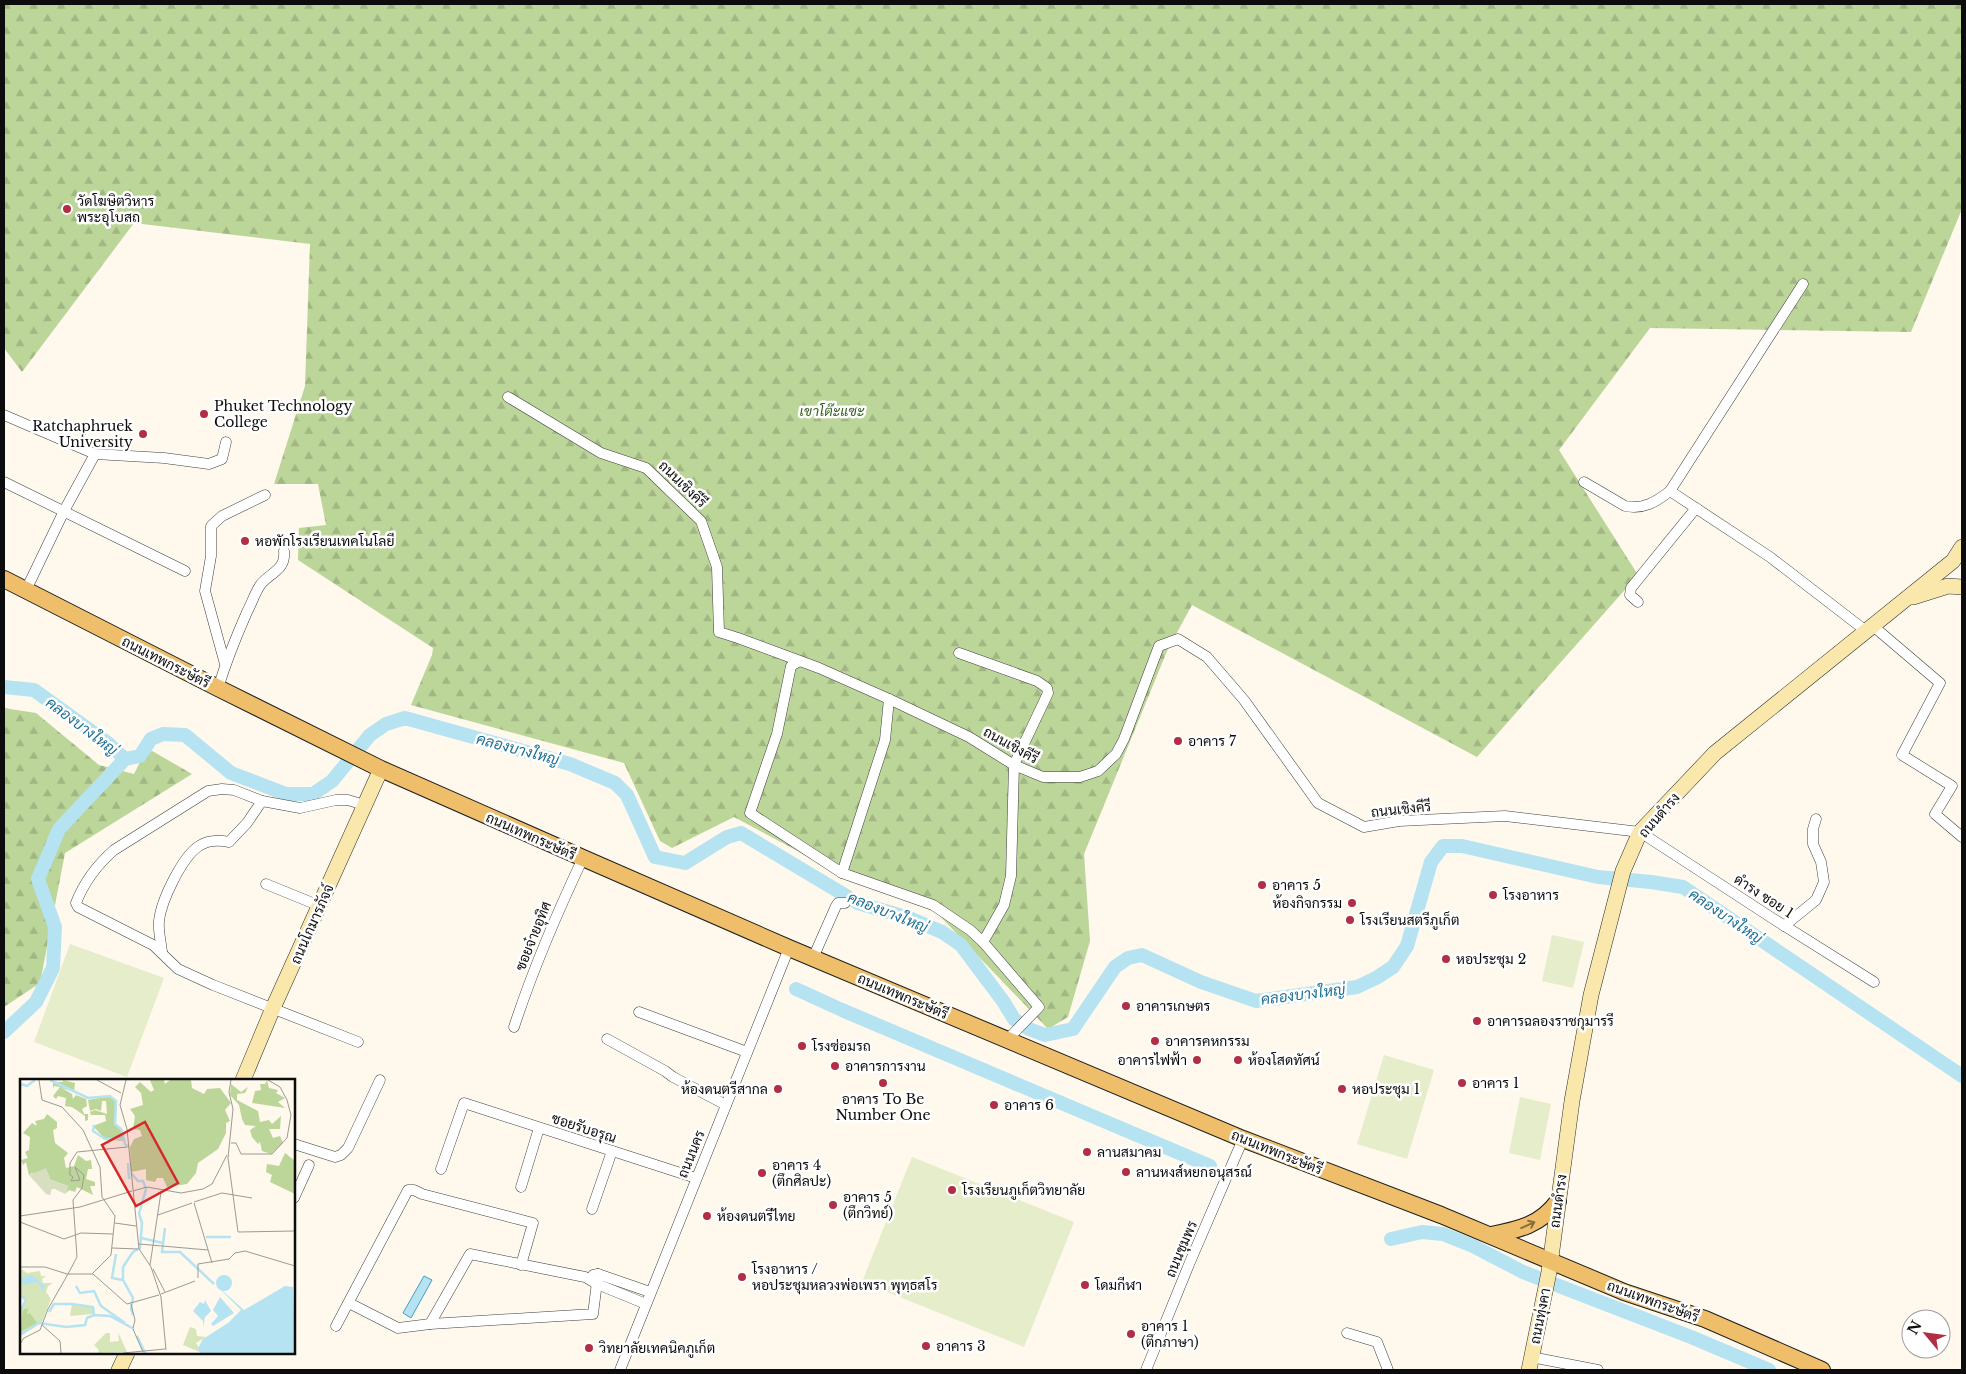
<svg xmlns="http://www.w3.org/2000/svg" width="1966" height="1374" viewBox="0 0 1966 1374" font-family="'Libre Baskerville',Sarabun,serif">
  <style>
    .forest { fill: url(#forest-firs) }
    .pitch { fill: #e6edca }
    .water { fill: #b5e3f2; stroke: #41a0c4 }
    .lines { fill: none; stroke-linecap: round; stroke-linejoin: round }
    .canal { stroke: #b5e3f2; stroke-width: 14 }
    .street-casing { stroke: #3f3f3f; stroke-width: 11 }
    .secondary-casing { stroke: #2e2e2e; stroke-width: 16 }
    .primary-casing { stroke: #1d1d1d; stroke-width: 18 }
    .street { stroke: #fff; stroke-width: 10 }
    .secondary { stroke: #f9e7ac; stroke-width: 15 }
    .primary { stroke: #efbe6b; stroke-width: 16 }
    .oneway { stroke: #896e40 }
    .poi-dot { fill: #b22e45; stroke: #fff; stroke-width: 2 }
    .labels { text-anchor: middle; dominant-baseline: central; stroke-width: 5; stroke-linejoin: round; paint-order: stroke }
    .poi-label { font-size: 14px; fill: #0c0c0c; stroke: #fff; text-anchor: start }
    .park-label { font-size: 14px; font-style: italic; fill: #365f21; stroke: #fff }
    .street-label { font-size: 14px; fill: #0c0c0c; stroke: #fff }
    .water-label { font-size: 15px; font-style: italic; fill: #1e7095; stroke: #fff }
    .inset-river { fill: none; stroke: #b5e3f2; stroke-width: 2.5 }
    .inset-road { fill: none; stroke: #9d9a93; stroke-width: 1 }
    .view { fill: #d62828; fill-opacity: 0.15; stroke: #d62828; stroke-width: 2.5 }
    .inset-edge { fill: none; stroke: #0c0c0c; stroke-width: 2.5 }
  </style>
  <defs>
    <pattern id="forest-firs" width="22" height="20" patternUnits="userSpaceOnUse" patternTransform="scale(1.25)"><rect width="22" height="20" fill="#bcd599"/><path d="M5 1l3.5 6h-7zM16 11l3.5 6h-7z" fill="#a0b683"/></pattern>
  </defs>
  <rect width="100%" height="100%" fill="#fef8ed"/>
  <g class="forest">
    <path d="M4 4H1962V209L1911 332 1650 328 1559 450 1638 575 1477 757 1192 605 1167 651 1084 854 1090 941 1068 1017 1048 1029 936 912 846 877 734 817 672 848 660 841 624 763 411 705 432 655 433 648 298 560 299 528 326 525 318 484H274L305 386 310 244 134 223 22 372 4 348Z"/>
    <path d="M4 708 36 713 99 765 134 774 147 748 192 774 65 853 40 983 4 1007Z"/>
  </g>
  <g class="pitch">
    <path d="M1552 935 1584 942 1573 988 1542 981Z"/>
    <path d="M70 944 164 978 127 1077 34 1042Z"/>
    <path d="M1384 1055 1434 1070 1407 1159 1357 1144Z"/>
    <path d="M1520 1097 1551 1104 1540 1160 1509 1153Z"/>
    <path d="M912 1157 1074 1222 1024 1347 862 1282Z"/>
  </g>
  <path class="water" d="M424 1276 432 1280 411 1318 403 1313Z"/>
  <g class="lines">
    <g class="canal">
      <path d="M4 687 34 690 109 744 125 759 140 756 151 739 163 734 185 735 231 773 286 794H313L332 781 370 735 386 724 405 718 570 764 615 783 627 795 655 857 685 863 727 837 741 833 858 903 909 918 942 932 961 945 1003 1001 1014 1019 1029 1029 1045 1035 1073 1029 1115 967 1128 958 1142 955 1201 982 1256 1001 1357 987 1376 978 1393 967 1407 946 1431 862 1443 846H1462L1598 877 1651 882 1683 887 1962 1076"/>
      <path d="M796 989 842 1010 1210 1166"/>
      <path d="M4 1032 36 1002 53 968 55 927 38 879 59 829 125 759"/>
      <path d="M1391 1239 1422 1232 1443 1234 1473 1246 1523 1272 1691 1337 1769 1370"/>
    </g>
    <g class="street-casing">
      <g id="street">
        <path d="M508 397 601 453 646 468 701 521 717 567 719 632 738 638 819 668 889 699 969 737 1014 765 1043 777H1080L1098 771 1116 754 1124 739 1159 646 1178 639 1207 657 1244 700 1318 803 1364 827 1399 821 1505 816 1640 832 1772 918 1874 982"/>
        <path d="M4 415 95 454 164 458 209 464 222 459 226 442"/>
        <path d="M4 482 185 571"/>
        <path d="M1584 482 1625 506C1643 510 1656 502 1670 491L1803 284"/>
        <path d="M1670 491 1770 557 1866 631"/>
        <path d="M26 590 64 511 95 454"/>
        <path d="M1638 602 1630 595 1631 588 1696 508"/>
        <path d="M1873 626 1940 683 1902 755 1952 786 1935 814 1962 837"/>
        <path d="M798 662 791 666 777 734 750 813 842 873 933 905 970 930 983 942 1004 905 1011 876 1014 765 1048 693 1047 688 1037 681 959 653"/>
        <path d="M225 664 205 591 211 556V526L222 516 265 495"/>
        <path d="M218 688C226 662 236 637 247 612 252 603 255 592 261 584 271 572 286 570 284 551"/>
        <path d="M842 873 885 740 889 699"/>
        <path d="M266 884 320 906"/>
        <path d="M1784 926 1816 900 1824 882 1821 862 1813 844V829L1816 819"/>
        <path d="M983 942 1039 1007 1007 1040"/>
        <path d="M162 952C161 942 158 931 159 921 161 901 182 857 199 846 208 840 219 840 229 842L247 823 262 801"/>
        <path d="M813 958 836 906 838 903H845"/>
        <path d="M639 1012 747 1052"/>
        <path d="M514 1027C533 969 557 913 583 858"/>
        <path d="M607 1039 665 1071 673 1077 726 1105"/>
        <path d="M358 1042 213 985 178 969 153 945 78 907 76 903C84 882 97 865 114 850L208 791 222 789 234 790 262 801 300 808 336 800H348L364 805"/>
        <path d="M294 1144 335 1157 341 1155 348 1148 380 1080"/>
        <path d="M441 1169 464 1103 696 1178"/>
        <path d="M521 1187 539 1128"/>
        <path d="M294 1198 309 1165"/>
        <path d="M592 1209 612 1151"/>
        <path d="M593 1275 598 1274 650 1292"/>
        <path d="M349 1303 398 1328 430 1324 593 1314 598 1274"/>
        <path d="M430 1324 470 1254 585 1277 597 1284 646 1304"/>
        <path d="M336 1326 408 1190H414L422 1194 533 1223 521 1265"/>
        <path d="M1347 1333 1377 1342 1388 1370"/>
        <path d="M1531 1357 1598 1370"/>
        <path d="M620 1370 789 948"/>
        <path d="M1146 1370 1190 1262 1243 1139"/>
      </g>
    </g>
    <g class="secondary-casing">
      <g id="secondary">
        <path d="M1913 597 1948 586 1962 587"/>
        <path d="M243 1080 273 1008 381 769"/>
        <path d="M119 1370 127 1353"/>
        <path d="M1529 1370 1549 1272 1572 1101 1591 995 1623 871 1640 832 1715 753 1953 561 1962 547"/>
      </g>
    </g>
    <g class="primary-casing">
      <g id="primary">
        <path d="M4 579 218 688 381 769 583 858 789 948 1243 1139 1441 1215 1624 1292 1705 1319 1822 1370"/>
        <path d="M1491 1235C1518 1230 1541 1225 1558 1201"/>
      </g>
    </g>
    <use href="#street" class="street"/>
    <use href="#secondary" class="secondary"/>
    <use href="#primary" class="primary"/>
  </g>
  <defs><path id="oneway-shaft" d="M-6 0H5M1.5-3L5.5 0L1.5 3" fill="none" stroke-width="1.6" stroke-linecap="round" stroke-linejoin="round" transform="scale(1.25)"/></defs>
  <use class="oneway" href="#oneway-shaft" transform="translate(1528 1225) rotate(-24)"/>
  <g class="poi-dot">
    <circle cx="67" cy="209" r="5"/>
    <circle cx="204" cy="414" r="5"/>
    <circle cx="143" cy="434" r="5"/>
    <circle cx="245" cy="541" r="5"/>
    <circle cx="1178" cy="741" r="5"/>
    <circle cx="1262" cy="885" r="5"/>
    <circle cx="1493" cy="895" r="5"/>
    <circle cx="1352" cy="903" r="5"/>
    <circle cx="1350" cy="920" r="5"/>
    <circle cx="1446" cy="959" r="5"/>
    <circle cx="1126" cy="1006" r="5"/>
    <circle cx="1477" cy="1021" r="5"/>
    <circle cx="1155" cy="1041" r="5"/>
    <circle cx="802" cy="1046" r="5"/>
    <circle cx="1197" cy="1060" r="5"/>
    <circle cx="1238" cy="1060" r="5"/>
    <circle cx="835" cy="1066" r="5"/>
    <circle cx="883" cy="1083" r="5"/>
    <circle cx="1462" cy="1083" r="5"/>
    <circle cx="778" cy="1089" r="5"/>
    <circle cx="1342" cy="1089" r="5"/>
    <circle cx="994" cy="1105" r="5"/>
    <circle cx="1087" cy="1152" r="5"/>
    <circle cx="1126" cy="1172" r="5"/>
    <circle cx="762" cy="1173" r="5"/>
    <circle cx="952" cy="1190" r="5"/>
    <circle cx="833" cy="1205" r="5"/>
    <circle cx="707" cy="1216" r="5"/>
    <circle cx="742" cy="1277" r="5"/>
    <circle cx="1085" cy="1285" r="5"/>
    <circle cx="1131" cy="1334" r="5"/>
    <circle cx="926" cy="1346" r="5"/>
    <circle cx="589" cy="1348" r="5"/>
  </g>
  <g class="labels">
    <g class="poi-label">
      <text x="77" y="201">วัดโฆษิตวิหาร<tspan x="77" dy="16">พระอุโบสถ</tspan></text>
      <text x="214" y="406">Phuket Technology<tspan x="214" dy="16">College</tspan></text>
      <text x="133" y="426" text-anchor="end">Ratchaphruek<tspan x="133" dy="16">University</tspan></text>
      <text x="255" y="541">หอพักโรงเรียนเทคโนโลยี</text>
      <text x="1188" y="741">อาคาร 7</text>
      <text x="1272" y="885">อาคาร 5</text>
      <text x="1503" y="895">โรงอาหาร</text>
      <text x="1342" y="903" text-anchor="end">ห้องกิจกรรม</text>
      <text x="1360" y="920">โรงเรียนสตรีภูเก็ต</text>
      <text x="1456" y="959">หอประชุม 2</text>
      <text x="1136" y="1006">อาคารเกษตร</text>
      <text x="1487" y="1021">อาคารฉลองราชกุมารรี</text>
      <text x="1165" y="1041">อาคารคหกรรม</text>
      <text x="812" y="1046">โรงซ่อมรถ</text>
      <text x="1187" y="1060" text-anchor="end">อาคารไฟฟ้า</text>
      <text x="1248" y="1060">ห้องโสดทัศน์</text>
      <text x="845" y="1066">อาคารการงาน</text>
      <text x="1472" y="1083">อาคาร 1</text>
      <text x="768" y="1089" text-anchor="end">ห้องดนตรีสากล</text>
      <text x="1352" y="1089">หอประชุม 1</text>
      <text x="883" y="1099" text-anchor="middle">อาคาร To Be<tspan x="883" dy="16">Number One</tspan></text>
      <text x="1004" y="1105">อาคาร 6</text>
      <text x="1097" y="1152">ลานสมาคม</text>
      <text x="772" y="1165">อาคาร 4<tspan x="772" dy="16">(ตึกศิลปะ)</tspan></text>
      <text x="1136" y="1172">ลานหงส์หยกอนุสรณ์</text>
      <text x="962" y="1190">โรงเรียนภูเก็ตวิทยาลัย</text>
      <text x="843" y="1197">อาคาร 5<tspan x="843" dy="16">(ตึกวิทย์)</tspan></text>
      <text x="717" y="1216">ห้องดนตรีไทย</text>
      <text x="752" y="1269">โรงอาหาร /<tspan x="752" dy="16">หอประชุมหลวงพ่อเพรา พุทฺธสโร</tspan></text>
      <text x="1095" y="1285">โดมกีฬา</text>
      <text x="1141" y="1326">อาคาร 1<tspan x="1141" dy="16">(ตึกภาษา)</tspan></text>
      <text x="936" y="1346">อาคาร 3</text>
      <text x="599" y="1348">วิทยาลัยเทคนิคภูเก็ต</text>
    </g>
    <g class="park-label">
      <text x="832" y="411">เขาโต๊ะแซะ</text>
    </g>
    <g class="street-label">
      <text transform="translate(683 484) rotate(44)">ถนนเชิงคีรี</text>
      <text transform="translate(166 662) rotate(27)">ถนนเทพกระษัตรี</text>
      <text transform="translate(1011 745) rotate(29)">ถนนเชิงคีรี</text>
      <text transform="translate(1401 809) rotate(-6)">ถนนเชิงคีรี</text>
      <text transform="translate(1659 815) rotate(-49)">ถนนดำรง</text>
      <text transform="translate(531 836) rotate(24)">ถนนเทพกระษัตรี</text>
      <text transform="translate(1764 896) rotate(33)">ดำรง ซอย 1</text>
      <text transform="translate(312 924) rotate(-66)">ถนนโกมารภัจจ์</text>
      <text transform="translate(533 936) rotate(-68)">ซอยจ๋ายอุทิศ</text>
      <text transform="translate(903 996) rotate(23)">ถนนเทพกระษัตรี</text>
      <text transform="translate(584 1128) rotate(18)">ซอยรับอรุณ</text>
      <text transform="translate(1277 1152) rotate(22)">ถนนเทพกระษัตรี</text>
      <text transform="translate(691 1154) rotate(-68)">ถนนนคร</text>
      <text transform="translate(1558 1201) rotate(-82)">ถนนดำรง</text>
      <text transform="translate(1181 1249) rotate(-67)">ถนนชุมพร</text>
      <text transform="translate(1653 1301) rotate(20)">ถนนเทพกระษัตรี</text>
      <text transform="translate(1540 1316) rotate(-79)">ถนนทุ่งคา</text>
    </g>
    <g class="water-label">
      <text transform="translate(82 726) rotate(37)">คลองบางใหญ่</text>
      <text transform="translate(518 749) rotate(15)">คลองบางใหญ่</text>
      <text transform="translate(888 912) rotate(22)">คลองบางใหญ่</text>
      <text transform="translate(1726 916) rotate(34)">คลองบางใหญ่</text>
      <text transform="translate(1303 994) rotate(-7)">คลองบางใหญ่</text>
    </g>
  </g>
  <g transform="translate(20 1079)">
    <rect width="275" height="275" fill="#fef8ed"/>
    <path d="M0 189 7 194 20 192 21 197H26L22 200 23 204H33L28 207 26 213 31 220 22 243 0 257V231L6 221 0 217ZM52 225 73 228V235L50 237Z" fill="#d6e6b9"/>
    <path d="M43 1 55 4 54 13 42 9 52 15 53 20 56 16 66 20 67 27 62 30 64 35H68V41L65 42V37L52 28 45 27 46 19 38 17 36 20 33 17 40 8 34 7 33 10V3H43ZM130 1H144L145 5 150 1H171L172 9 184 15 187 10 200 9 211 24 205 31 210 42 206 44V54L198 70 178 84 176 94 167 105 147 108 143 99H137L135 103 126 101V90L111 93 110 68 114 60 122 57 120 51 113 50 115 37 110 30 123 26 121 14 115 8 120 3 131 13 134 11ZM247 1 249 9 258 11 256 14 265 19 258 23 265 29 232 24 235 12 241 11 240 5H245ZM211 5 221 13 228 8 225 14 217 15V21L238 32 240 43 249 41 252 45 261 37 260 50H249L253 59 260 57 263 64 251 75 242 72 240 63 238 65 232 58 230 51 236 47 225 46 222 40 219 26 210 16ZM90 17 96 22 94 43 101 50 104 62 85 60 73 47 86 42 85 36H71L70 33 75 31 87 35 86 22H82L81 32 76 30 70 32 68 21ZM27 35 37 43V49L33 51 35 64 48 74 44 79 46 89 54 87 58 76 66 82 71 81 72 90H68L66 100 75 103V107H70L73 116 57 108 55 113 49 111 45 115 48 107 12 94 9 96 6 83 3 86 1 81 8 79 5 73 9 71 10 58 3 54 12 44 17 47 15 42 24 40ZM265 74 275 82V115L250 103 252 96 246 93 247 85 259 87ZM8 229 7 235 10 234 17 244 0 253 3 231Z" fill="#bcd599"/>
    <path d="M170 248 176 250 177 257 186 258 176 264 182 274 163 266ZM98 253 107 273 78 274 79 271 74 266 86 254H90V263L99 262Z" fill="#d6e6b9"/>
    <path d="M26 89 31 101 48 107 45 115 35 110H32L30 116 26 115 9 96Z" fill="#d8dec0"/>
    <path d="M12 196 25 207 23 213 18 203 4 206 0 199ZM196 204a8 8 0 1 1 16 0a8 8 0 1 1-16 0ZM194 204 224 231 265 207 273 208 275 274H180L178 269 183 260 208 244 221 231ZM200 218 214 234 193 247 191 245 198 237 193 231ZM185 221 191 232 185 238 183 248V242L173 232 180 223 184 225Z" fill="#b5e3f2"/>
    <path class="inset-river" d="M30 1 68 19 90 17 96 22 95 45 102 51 105 65 109 68M0 5 7 7 15 1M74 46 73 52 85 60H103M108 84 109 100M111 94 118 102H123L126 110 119 135 122 144 120 169 113 173 103 188V201L113 219 111 230 113 236M145 149 142 173H160L194 205M186 158H211M121 159 143 164M96 175 92 199 103 201M56 207 60 214 74 212 81 227 105 244M0 216 6 221 0 232M29 233 34 225H52L73 228 74 236M0 256 19 244 46 248 65 246 67 239 74 236 90 237 114 250M117 257 125 274"/>
    <path class="inset-road" d="M19 1 22 21 42 28 63 51 80 88 82 118 95 137 91 176 72 195M77 1 101 14M106 1 100 26 107 50 119 170 131 188 141 218 146 271M211 1 209 13 213 30 208 79 218 153 275 152M211 64H216L221 75H252L267 59 271 36 267 21 260 8 248 1M113 112 127 108 161 114 183 110 192 105 207 76M174 123 202 114 232 119M174 124 192 184M138 136 172 124M0 137 60 128 112 112M0 143 44 160 61 154 93 155M95 144 116 147M119 165 188 171M92 169 118 170M130 186 141 113M0 188H25L47 195H73M133 190 145 213M48 195 57 178 53 121 62 109 64 96 55 88 60 101 51 102 53 98 50 96V84L57 73 107 68M73 195 107 225 139 216M178 199V185L209 180 215 174 225 172 275 187M141 215 175 202M111 225 115 241 113 249M22 246 40 262 41 274M113 250 123 273M0 265 4 259 20 251 28 230 48 195M103 274 145 270"/>
    <path class="view" d="M125 43 158 104 116 127 82 66Z"/>
    <rect width="275" height="275" class="inset-edge"/>
  </g>
  <rect width="1966" height="1374" fill="none" stroke="#0c0c0c" stroke-width="10"/>
  <g transform="translate(1926 1334) rotate(299)"><circle r="24" fill="#ffffff" stroke="#9e9e9e"/>
  <path d="M0-4L9 19L0 12L-9 19Z" fill="#b22e45"/>
  <text y="-8" font-size="14" font-weight="bold" text-anchor="middle" fill="#0c0c0c">N</text>
  </g>
</svg>
